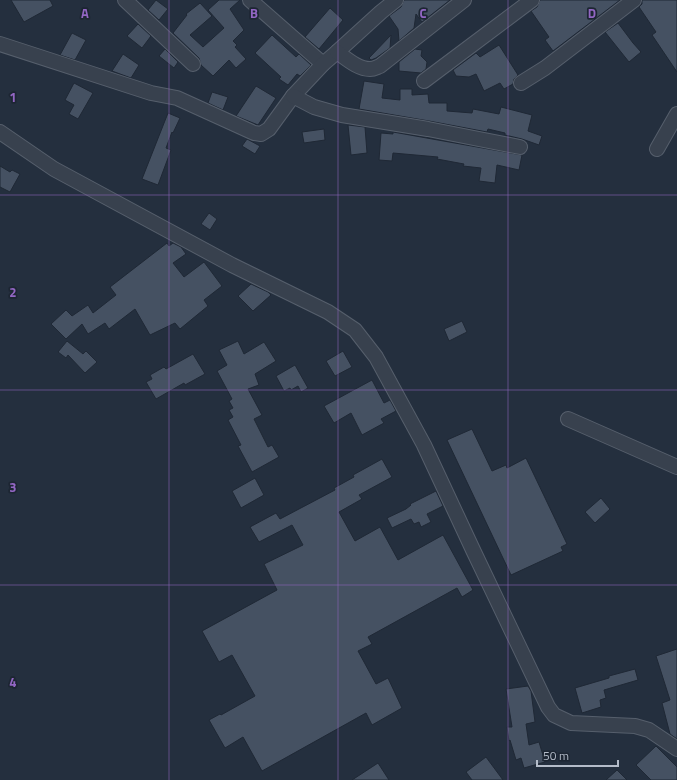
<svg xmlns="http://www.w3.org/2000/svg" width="677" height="780" viewBox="0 0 677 780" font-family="'Titillium Web',sans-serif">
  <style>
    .building { fill: #455162; stroke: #1f2835 }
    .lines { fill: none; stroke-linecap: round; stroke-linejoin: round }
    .minor-casing { stroke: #565f6c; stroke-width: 16 }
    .minor { stroke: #38414e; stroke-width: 14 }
    .grid { fill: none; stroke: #9266c3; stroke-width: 1; stroke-opacity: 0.55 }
    .grid-label { font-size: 13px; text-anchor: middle; font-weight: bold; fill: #9266c3; stroke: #1d2633; stroke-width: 3.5; stroke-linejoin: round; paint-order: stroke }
  </style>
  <rect width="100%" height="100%" fill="#242f3e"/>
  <g class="building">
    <path d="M11 0H50L53 6 24 22Z"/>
    <path d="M156 0 168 9 159 20 148 10Z"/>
    <path d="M219 0H240L230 9 244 30 233 41 237 45 235 47 246 59 236 68 229 60 213 76 201 65 199 58 173 33 187 15 186 14 200 3 212 16 190 35 203 47 224 28 208 10Z"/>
    <path d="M404 0H450L422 22 416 14 414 28 399 41 398 29 389 16 401 7Z"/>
    <path d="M540 0H620L553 51 545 40 549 37 531 11 537 7Z"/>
    <path d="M642 0H677V72L652 35 656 32 639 7 642 4Z"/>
    <path d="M330 8 343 20 319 49 305 37Z"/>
    <path d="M618 23 633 43 641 52 629 62 605 32Z"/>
    <path d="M138 24 151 36 142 48 127 36Z"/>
    <path d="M72 33 86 40 75 60 60 55Z"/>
    <path d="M272 35 296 57 299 54 311 65 300 76 297 74 288 85 279 79 281 77 255 53Z"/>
    <path d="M391 35 390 48 376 58 371 60 369 58Z"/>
    <path d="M499 45 518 75 514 79 513 84 504 89 500 83 484 91 476 74 469 77 456 76 453 70 476 53 480 57Z"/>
    <path d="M165 49 178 62 174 68 159 56Z"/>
    <path d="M415 49 422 50 421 56 427 62 426 69 421 73 399 71V62Z"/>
    <path d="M123 54 139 65 131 78 112 71Z"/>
    <path d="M364 81 384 84 382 98 400 100V89H412V95L428 94 429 103H447V111L472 113 473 109 499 114 501 107 532 115 528 131 542 136 539 145 522 139 505 135V133L488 129 487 132 429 121 359 109Z"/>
    <path d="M74 83 93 93 78 119 69 114 74 105 65 100Z"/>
    <path d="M256 86 276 98 258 125 236 116Z"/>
    <path d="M212 92 228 97 223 110 208 103Z"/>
    <path d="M168 113 180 118 173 133 172 132 166 148 171 150 158 185 142 179Z"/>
    <path d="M348 125 365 127 367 153 351 155Z"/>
    <path d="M324 129 325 140 304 143 302 132Z"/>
    <path d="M393 132 522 155 519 170 497 165 495 183 479 181 481 168 463 166 464 164 437 159 438 157 393 153 392 161 379 160 381 133 393 134Z"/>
    <path d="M247 139 260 146 255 154 242 146Z"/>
    <path d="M0 166 10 172 12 170 20 174 10 192 0 187Z"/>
    <path d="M209 213 217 219 210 230 201 224Z"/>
    <path d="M167 243 169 246 173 243 181 247 186 254 173 263 184 277 204 262 222 286 204 300 208 306 180 329 175 323 150 335 135 309 109 329 105 323 88 334 82 324 66 339 51 324 66 310 72 316 88 305 93 313 116 295 110 287Z"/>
    <path d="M251 284 268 292 271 295 253 311 238 296Z"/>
    <path d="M462 321 467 332 449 341 444 329Z"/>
    <path d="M67 341 83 354 86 351 97 362 85 373 68 355 66 358 58 352Z"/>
    <path d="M238 341 244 354 264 342 276 361 255 374 259 385 248 389 262 415 254 419 268 447 272 445 279 457 252 472 238 446 241 445 228 420 233 417 229 410 233 408 229 401 232 399 217 371 227 365 219 350Z"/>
    <path d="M343 351 352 367 335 376 326 361Z"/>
    <path d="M193 354 205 374 185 385 184 383 156 399 146 382 152 379 150 375 164 367 166 369Z"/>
    <path d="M295 365 308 388 301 392 298 386 291 390 290 388 284 391 276 376Z"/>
    <path d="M372 380 384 403 390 400 396 411 381 419 384 423 362 435 351 413 334 423 324 406Z"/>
    <path d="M472 429 492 471 506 465 507 468 526 458 567 544 561 547 563 551 511 575 447 440Z"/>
    <path d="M382 459 392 477 359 495 362 499 339 512 355 541 380 527 398 560 443 535 473 590 462 597 457 588 368 637 372 644 358 651 376 684 388 678 402 708 372 725 366 713 262 771 243 737 225 748 209 720 220 714 221 715 255 696 232 655 219 662 202 631 277 590 264 564 303 545 292 525 259 542 250 527 276 513 280 519 335 490 334 488 354 477 353 475Z"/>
    <path d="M255 478 264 495 241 508 232 491Z"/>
    <path d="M436 491 443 506 427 514 431 522 421 527 419 522 414 524 411 519 392 528 387 518 406 509 411 505 410 504Z"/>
    <path d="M601 498 610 509 595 523 585 512Z"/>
    <path d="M677 649V739L670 734 662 703 670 700 656 656Z"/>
    <path d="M635 669 638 680 604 690 606 698 600 700 601 707 582 713 575 688 609 678V676Z"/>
    <path d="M528 686 531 691 535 722 526 724 529 745 539 742 545 762 524 768 521 758 516 760 510 740 509 741 507 727H512L506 689Z"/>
    <path d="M656 746 677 767V780H651L636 765Z"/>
    <path d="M486 757 503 780H472L466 772Z"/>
    <path d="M378 763 389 780H352Z"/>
    <path d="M617 770 627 780H606Z"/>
  </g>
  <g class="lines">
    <g class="minor-casing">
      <g id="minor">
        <path d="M125 0 193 64"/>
        <path d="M250 0 323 64"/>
        <path d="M0 44 151 93 177 98 254 133 261 134 269 129 293 96 323 64 337 52 381 12 396 0"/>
        <path d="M337 52C347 59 358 69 370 69 374 69 377 67 380 66L464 0"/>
        <path d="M424 81 532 0"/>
        <path d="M521 83 545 68 634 0"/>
        <path d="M293 96 314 107 342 115 428 129 520 147"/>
        <path d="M0 132 54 169 232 265 328 312 355 330 376 357 424 445 473 550 548 707 554 715 571 723 635 726 649 730 677 749"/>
        <path d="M657 149 677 114"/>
        <path d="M568 419 677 467"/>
      </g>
    </g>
    <use href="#minor" class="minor"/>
  </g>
  <path class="grid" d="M169 0V780M338 0V780M508 0V780M0 195H677M0 390H677M0 585H677"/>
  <g class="grid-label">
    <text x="85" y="18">A</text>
    <text x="254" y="18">B</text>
    <text x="423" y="18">C</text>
    <text x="592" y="18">D</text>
    <text x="13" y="102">1</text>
    <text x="13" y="297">2</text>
    <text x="13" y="492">3</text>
    <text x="13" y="687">4</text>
  </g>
  <path d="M537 760v6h81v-6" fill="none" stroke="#b4bcc9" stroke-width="2"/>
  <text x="543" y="760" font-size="12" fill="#b4bcc9" stroke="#1d2633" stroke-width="3" paint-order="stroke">50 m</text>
</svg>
